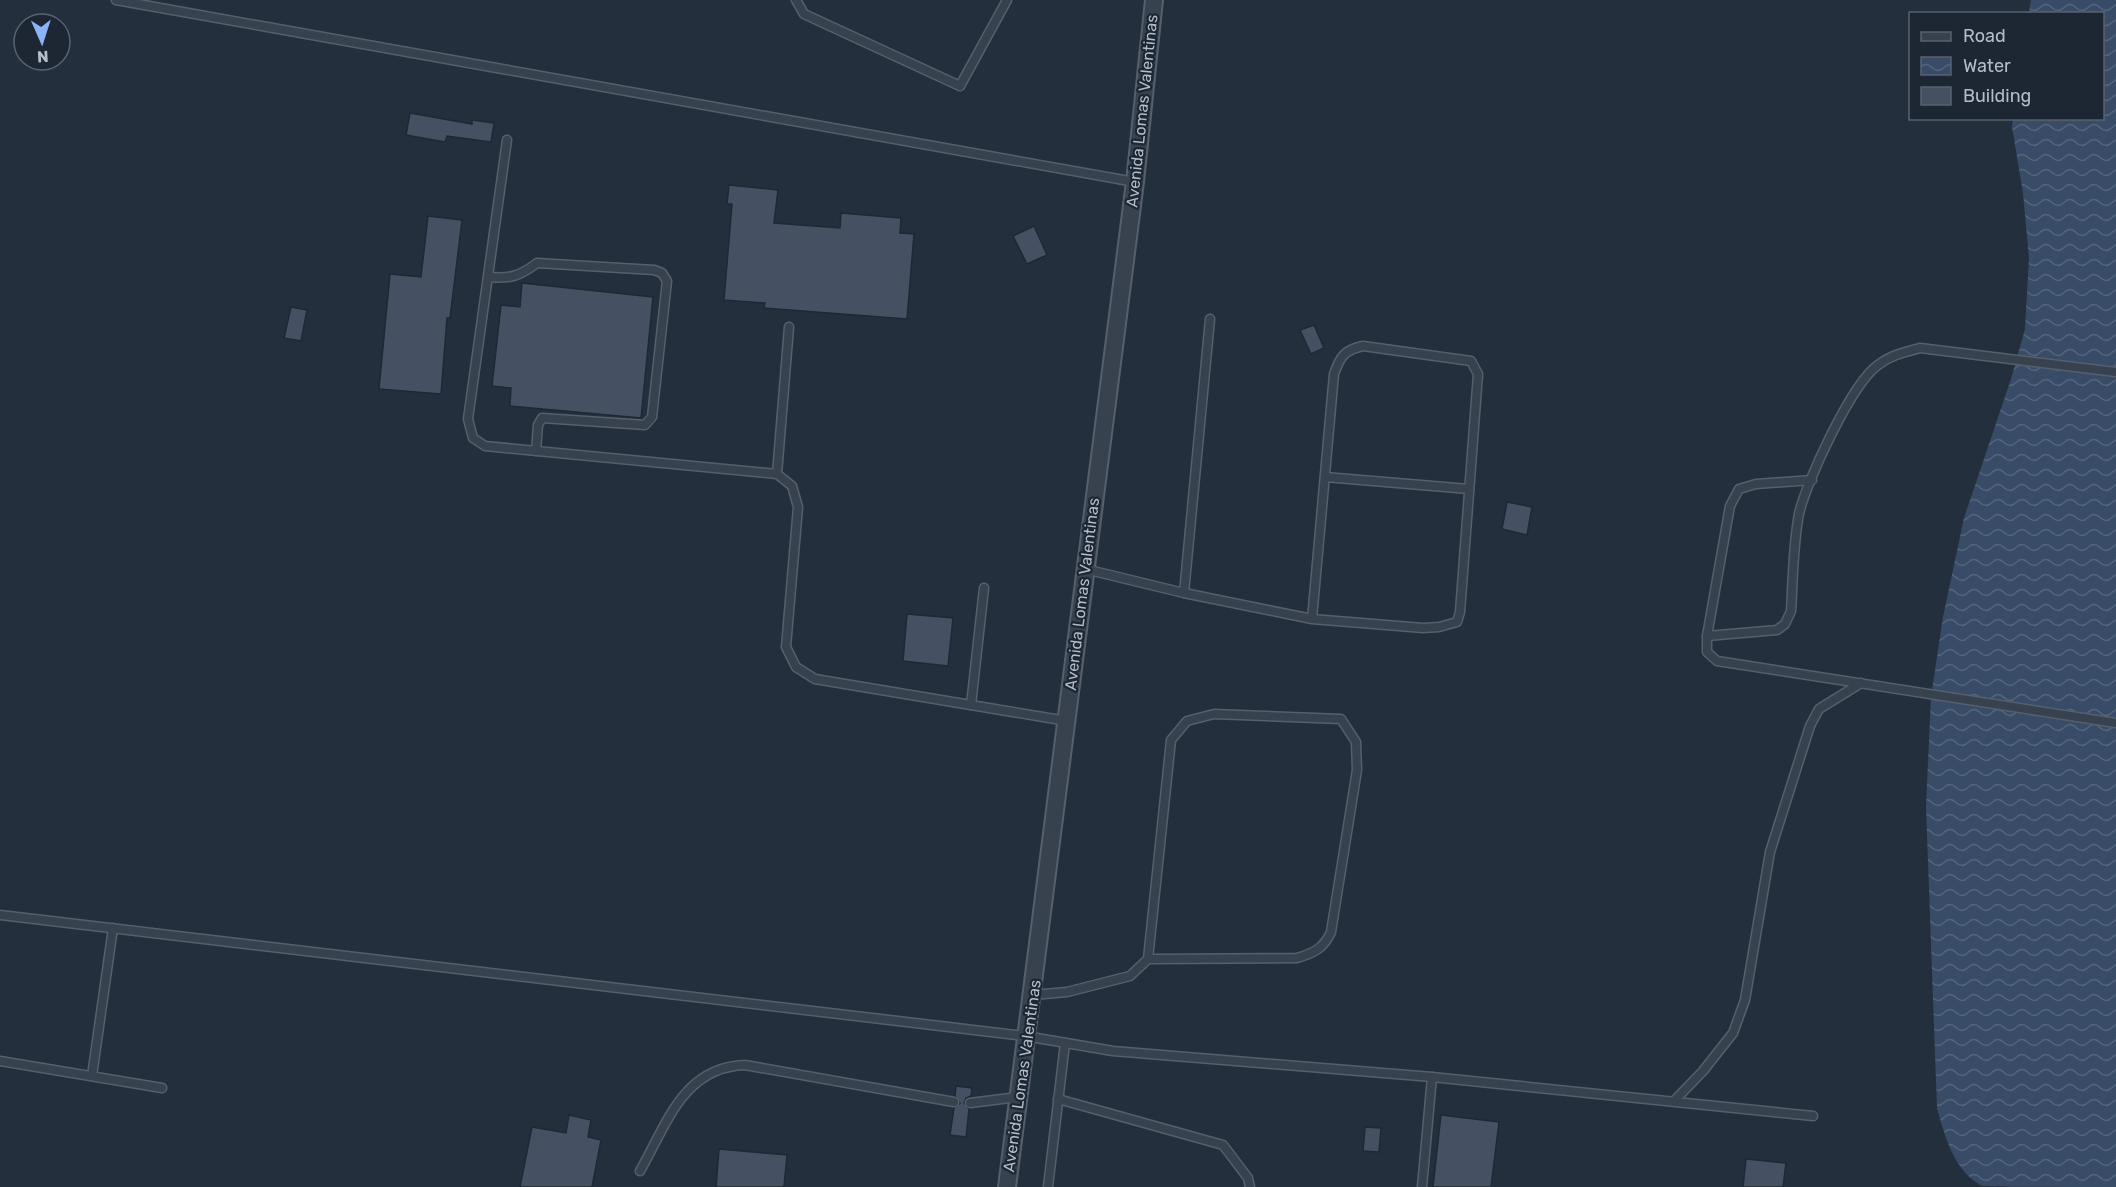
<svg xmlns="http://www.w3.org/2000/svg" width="2116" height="1187" viewBox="0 0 2116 1187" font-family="Rubik,sans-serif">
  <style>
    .water { fill: url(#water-waves) }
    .building { fill: #455162; stroke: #1f2835; stroke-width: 1.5 }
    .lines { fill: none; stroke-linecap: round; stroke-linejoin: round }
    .service-casing { stroke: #565f6c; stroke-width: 11 }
    .minor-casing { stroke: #565f6c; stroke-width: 20 }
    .service { stroke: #38414e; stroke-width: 8 }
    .minor { stroke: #38414e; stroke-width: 16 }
    .labels { text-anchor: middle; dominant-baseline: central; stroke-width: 4.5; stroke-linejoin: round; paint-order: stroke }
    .street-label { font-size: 16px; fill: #b4bcc9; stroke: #1d2633 }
  </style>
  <defs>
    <pattern id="water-waves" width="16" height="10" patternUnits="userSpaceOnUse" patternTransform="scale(1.5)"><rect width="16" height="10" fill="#394c67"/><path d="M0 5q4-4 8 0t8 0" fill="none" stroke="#53647b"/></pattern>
  </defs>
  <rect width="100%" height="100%" fill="#242f3e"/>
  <path class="water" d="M2031 0H2116V1187C2097 1187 1991 1187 1982 1186 1953 1170 1945 1136 1937 1108L1926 807 1931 697 1943 617 1964 518 2011 379 2025 329 2029 258 2023 193 2012 127 2013 119 2102 118V14L2029 13Z"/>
  <g class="building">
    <path d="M410 113 472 124V120L494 123 491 142 447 136 445 142 406 135Z"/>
    <path d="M729 185 778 190 774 223 840 228 841 213 901 218 900 233 914 234 907 319 764 308 765 303 724 300 732 204H727Z"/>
    <path d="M428 216 462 220 450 318H447L441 394 379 389 390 274 421 277Z"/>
    <path d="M1034 226 1047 255 1027 264 1013 236Z"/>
    <path d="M522 283 653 297 641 418 510 406 511 388 492 386 501 305 520 307Z"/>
    <path d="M291 307 307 310 301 341 284 338Z"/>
    <path d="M1314 325 1324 348 1311 354 1300 330Z"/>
    <path d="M1507 502 1532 507 1527 535 1502 529Z"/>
    <path d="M907 614 953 618 948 666 903 661Z"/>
    <path d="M956 1086 972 1088 971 1096 966 1098 964 1103 969 1109 966 1137 950 1135 954 1108 960 1103 955 1096Z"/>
    <path d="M569 1115 591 1120 588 1137 601 1140 592 1187H520L532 1127 566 1133Z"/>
    <path d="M1441 1115 1499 1122 1491 1187H1433Z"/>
    <path d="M1365 1127 1381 1128 1379 1152 1363 1151Z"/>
    <path d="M719 1149 787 1155 784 1187H716Z"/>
    <path d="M1746 1159 1786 1163 1783 1187H1743Z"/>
  </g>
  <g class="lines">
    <g class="service-casing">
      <g id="service">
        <path d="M116 0 1135 182"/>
        <path d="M796 0 804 14 960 86 1007 0"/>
        <path d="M507 140 468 419 473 438 485 446 777 474 792 486 798 507 786 647 796 667 815 679 1067 721"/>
        <path d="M489 277C510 279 520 276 537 263L654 270 662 273 667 281 652 417 645 425 542 418 538 425 536 451"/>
        <path d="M2116 372 1920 348C1905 352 1891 355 1878 365 1852 383 1806 482 1799 514 1793 545 1793 579 1791 611L1785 624 1777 630 1707 636V652L1717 661 2116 723"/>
        <path d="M777 474 789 327"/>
        <path d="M1325 477 1469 489"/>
        <path d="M1085 569 1184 593 1312 619 1423 628 1439 627 1457 622 1460 612 1478 374 1471 361 1363 346C1344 350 1340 357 1334 374L1312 619"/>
        <path d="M1184 593 1210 319"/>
        <path d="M1707 636 1730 506 1739 489 1756 484 1812 480"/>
        <path d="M971 705 984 588"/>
        <path d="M0 915 1025 1036 1113 1051 1432 1077 1813 1116"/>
        <path d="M1033 995 1067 992 1130 976 1148 959 1171 740 1187 721 1214 714 1341 719 1356 742 1357 770 1331 932C1324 948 1314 953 1297 958L1148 959"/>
        <path d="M0 1061 162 1088"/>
        <path d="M92 1076 113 928"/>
        <path d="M1058 1099 1223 1145 1248 1178 1250 1187"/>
        <path d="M1674 1101 1703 1071 1733 1033 1745 1000 1770 852 1810 726 1819 709 1861 683"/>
        <path d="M970 1103 1018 1097"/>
        <path d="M640 1171C667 1124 683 1067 745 1065L954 1102"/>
        <path d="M1048 1187 1065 1043"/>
        <path d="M1422 1187 1432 1077"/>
      </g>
    </g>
    <g class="minor-casing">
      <path id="minor" d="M1007 1187 1135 182 1154 0"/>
    </g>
    <use href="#service" class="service"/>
    <use href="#minor" class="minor"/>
  </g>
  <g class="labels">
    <g class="street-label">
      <text transform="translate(1142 111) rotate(-84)">Avenida Lomas Valentinas</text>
      <text transform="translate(1082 594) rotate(-83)">Avenida Lomas Valentinas</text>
      <text transform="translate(1022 1076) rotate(-82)">Avenida Lomas Valentinas</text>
    </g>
  </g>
  <rect x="1909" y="12" width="195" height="108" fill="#1d2633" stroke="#59626f" stroke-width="1.5"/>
  <rect x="1921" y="32" width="30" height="9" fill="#38414e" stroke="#59626f" stroke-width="1.5"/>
  <text x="1963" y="42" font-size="18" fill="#b4bcc9">Road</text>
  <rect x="1921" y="57" width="30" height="18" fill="url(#water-waves)" stroke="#59626f" stroke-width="1.5"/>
  <text x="1963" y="72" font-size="18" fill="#b4bcc9">Water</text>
  <rect x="1921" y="87" width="30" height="18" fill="#455162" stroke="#59626f" stroke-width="1.5"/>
  <text x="1963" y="102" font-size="18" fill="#b4bcc9">Building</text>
  <g transform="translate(42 42) rotate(177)"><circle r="28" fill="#1d2633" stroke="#59626f" stroke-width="1.5"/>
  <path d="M0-4.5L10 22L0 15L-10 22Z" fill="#8ab4f8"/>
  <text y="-9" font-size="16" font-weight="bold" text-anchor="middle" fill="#b4bcc9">N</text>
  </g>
</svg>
